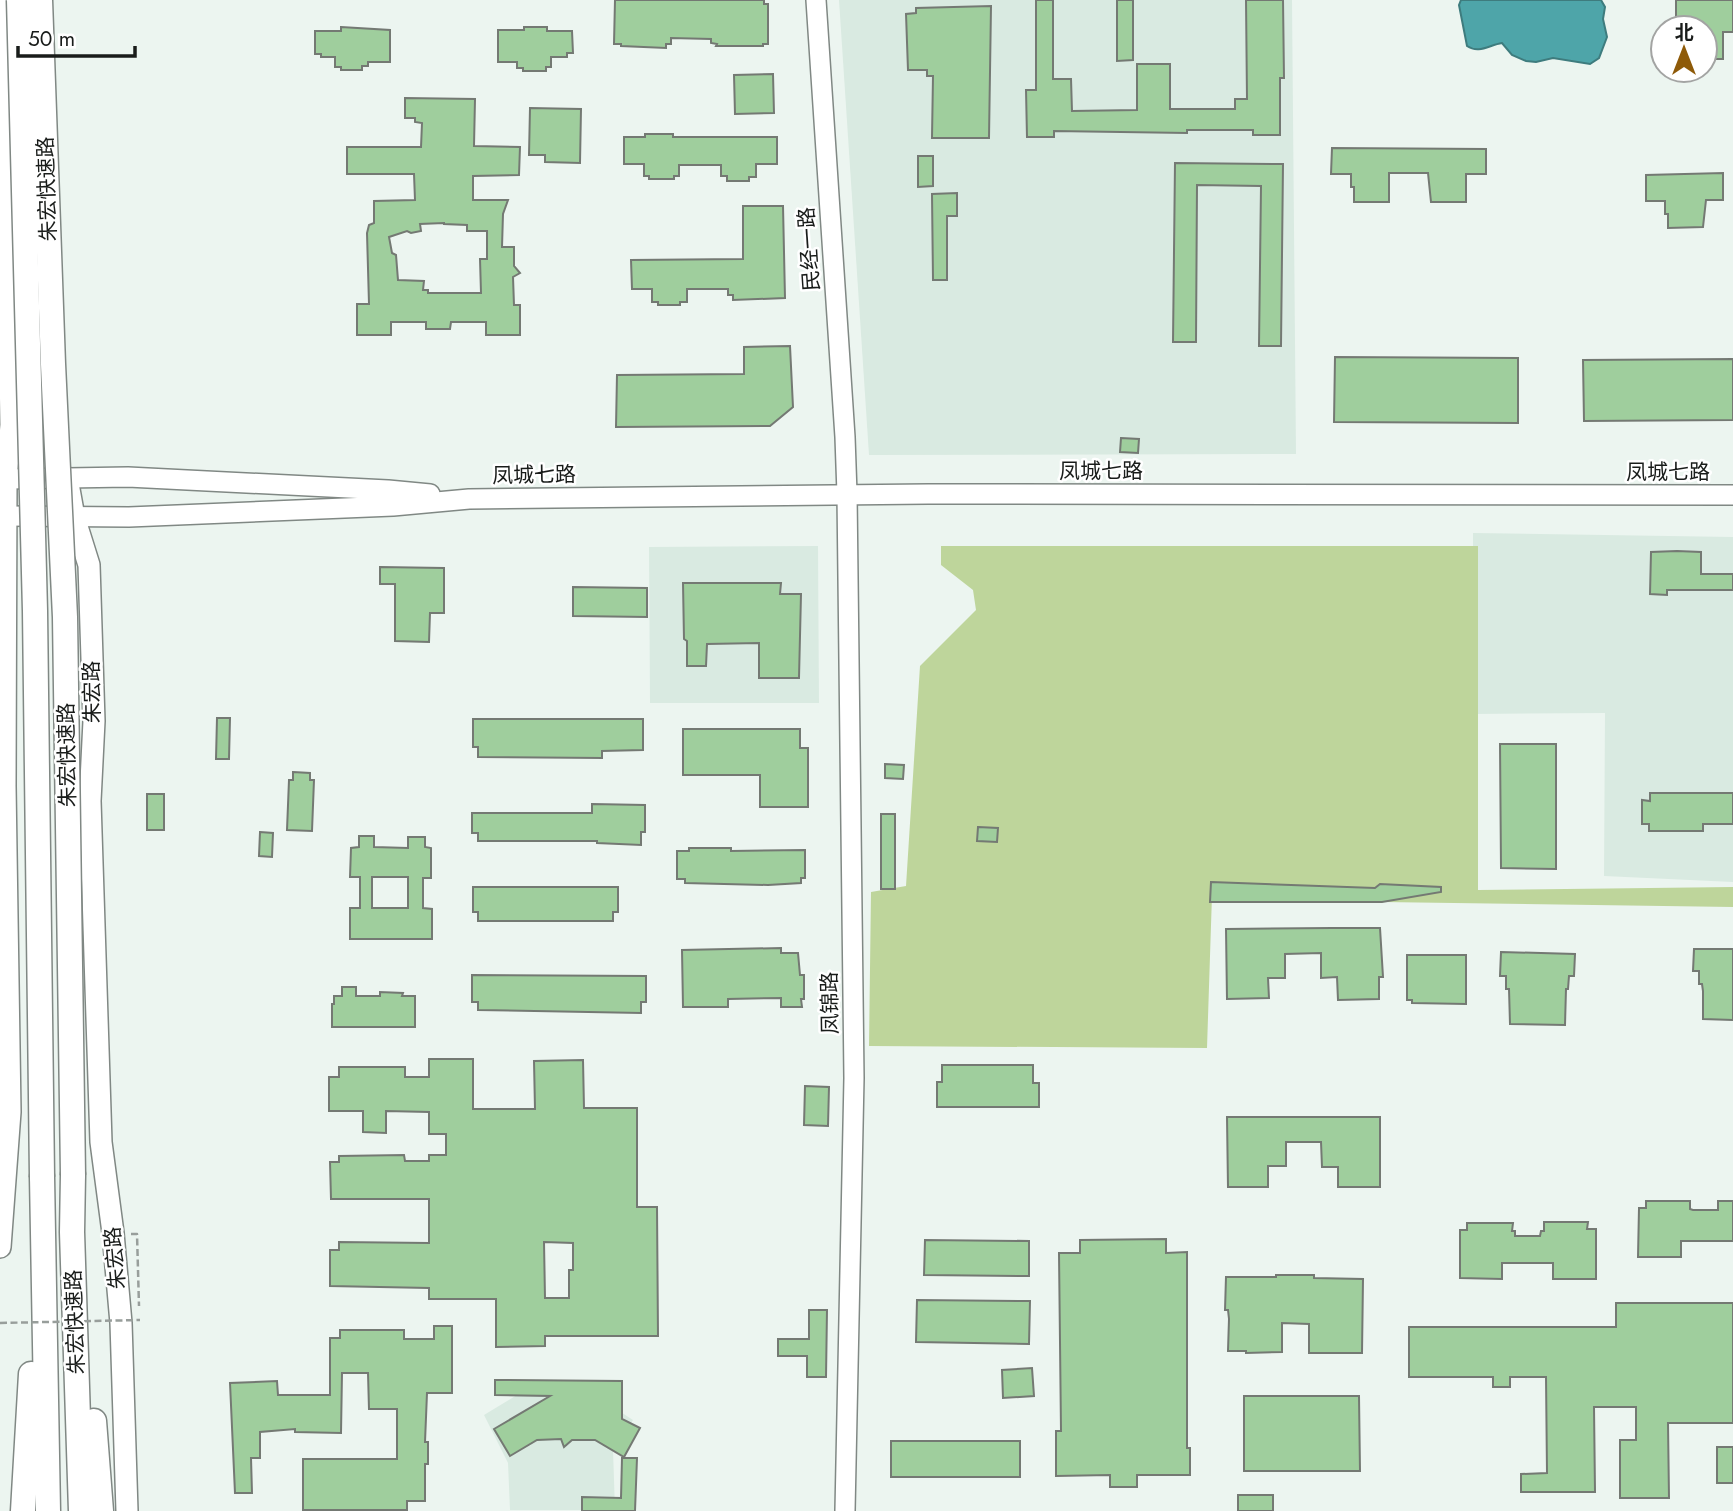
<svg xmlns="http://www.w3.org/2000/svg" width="1733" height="1511" viewBox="0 0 1733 1511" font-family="Jost,'Noto Sans SC',sans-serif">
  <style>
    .built { fill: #d9eae1 }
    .green { fill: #bed59b }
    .water { fill: #4ea5a9; stroke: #3e7c7e; stroke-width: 2 }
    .building { fill: #9fce9d; stroke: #747973; stroke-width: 2; fill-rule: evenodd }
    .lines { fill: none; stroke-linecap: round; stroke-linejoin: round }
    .tertiary-casing { stroke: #808884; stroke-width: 22 }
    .secondary-casing { stroke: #808884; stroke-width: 24 }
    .trunk-casing { stroke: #808884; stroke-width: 27 }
    .path { stroke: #989e9b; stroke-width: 2.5; stroke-dasharray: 7 3.5; stroke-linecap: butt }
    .tertiary { stroke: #fff; stroke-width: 19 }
    .secondary { stroke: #fff; stroke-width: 21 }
    .trunk { stroke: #fff; stroke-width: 24 }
    .trunk-bridge-casing { stroke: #808884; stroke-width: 27; stroke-linecap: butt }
    .path-bridge { stroke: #989e9b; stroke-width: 2.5; stroke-dasharray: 7 3.5; stroke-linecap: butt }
    .trunk-bridge { stroke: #fff; stroke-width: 24 }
    .labels { text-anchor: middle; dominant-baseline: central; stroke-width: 5; stroke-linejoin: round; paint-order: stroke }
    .street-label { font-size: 21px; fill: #191c1a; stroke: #fff }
  </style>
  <rect width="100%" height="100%" fill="#ecf5f0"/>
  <g class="built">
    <path d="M839 0H1292L1296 454 869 455Z"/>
    <path d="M1473 533 1733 537V882L1604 876 1605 713 1473 714Z"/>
    <path d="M818 546 819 703H650L649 547Z"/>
    <path d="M517 1395 596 1396 633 1420 613 1450 615 1510H510L508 1463 484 1415Z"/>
  </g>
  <path class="green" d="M941 546H1478V890L1733 887V907L1382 902 1421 895H1212L1207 1048 869 1046 871 892 906 886 920 666 976 610 973 590 941 565Z"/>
  <path class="water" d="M1461 0H1601L1605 7 1603 19 1607 37 1599 58 1590 64 1553 58 1536 62 1526 61 1512 55 1502 43C1489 45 1479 54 1467 46L1459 5Z"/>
  <g class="building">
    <path d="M615 0H764V4H768V44H763V46H716L717 44 711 43V39L671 38V44H666V48L621 46V44H614Z"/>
    <path d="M1036 0H1053V79H1071L1072 111 1137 110V64H1170V109H1235V99H1247L1246 0H1283L1284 78H1280V135H1253V130H1187V133L1054 131V137H1027L1026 90H1036Z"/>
    <path d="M1117 0H1133V60L1117 61Z"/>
    <path d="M1676 0H1733V32H1723V59H1705V28H1676Z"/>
    <path d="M991 6 989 138H932L933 76H927V70H908L906 14 916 13V8Z"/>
    <path d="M341 27 390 30V62H368V66H362V70H341V67H335V57H321V54H315V31H341Z"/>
    <path d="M524 27H547V31H572L573 53H567V57H551V67H546V71H523V68H517V62H498V30H524Z"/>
    <path d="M773 74 774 113 735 114 734 75Z"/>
    <path d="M405 98 475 99 474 146 520 147 519 175 473 176V200H508L503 214 502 247H514V266L520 273 513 277 514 305H520V335H486V322H451L450 329H426V322H391V335H357V304H369L367 233 369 225 374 223V201L415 200 414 174H347V147H421L422 123 415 122V118H405ZM444 223V224L467 225V231H487V259H480L481 293H428V290H423L424 281 398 280 396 255 392 253 389 237 407 231 411 233 421 231 420 224Z"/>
    <path d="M530 108 581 109 580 163 545 162V155H529Z"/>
    <path d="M645 134H673V137H777V164H756V177H749V181H727V176H721V165H679V176H674V179H649V176H644V164H624V137H645Z"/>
    <path d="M1332 148 1486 149V174H1466V202H1431L1428 173H1389V202H1354V187H1351V174H1331Z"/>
    <path d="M918 156H933V186L918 187Z"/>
    <path d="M1175 163 1283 164 1281 346H1259L1261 186 1197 185 1196 342H1173Z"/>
    <path d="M1723 173V200H1706L1703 227 1668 228V214H1665V201H1646V175Z"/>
    <path d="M957 193V216H947V280H933L932 194Z"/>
    <path d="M743 206H783L785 298 733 300V295H728V289H687V302H680V305H658V302H652V289H632L631 260 743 259Z"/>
    <path d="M790 346 793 407 770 426 616 427 617 375 744 374V347Z"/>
    <path d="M1335 357 1518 358V423L1334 422Z"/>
    <path d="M1733 359V420L1584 421 1583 360Z"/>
    <path d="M1121 438 1139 439 1138 453 1120 452Z"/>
    <path d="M1677 551 1701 552V574H1733V590H1667V595L1650 594 1651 552Z"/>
    <path d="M380 567 444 568V613H430L429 642 395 641V584H380Z"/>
    <path d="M683 583H781L780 594H801L799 678H759V643L707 644 706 666H687V641L684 639Z"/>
    <path d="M573 587 647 588V617L573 616Z"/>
    <path d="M217 718H230L229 759H216Z"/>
    <path d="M473 719H643V750L602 751V758L478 757V747H473Z"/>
    <path d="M683 729H800V748H808V807H760V775H683Z"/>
    <path d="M1500 744H1556V869L1501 868Z"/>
    <path d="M885 764 904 765 903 779 885 778Z"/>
    <path d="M293 772 310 773V780H314L312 831 287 830 289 780H293Z"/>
    <path d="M1650 793H1733V824H1703V831H1649V824H1642V800L1650 801Z"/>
    <rect x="147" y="794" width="17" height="36"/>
    <path d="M592 804 645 805V832H641V845L597 843V841H478V833H472V813H592Z"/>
    <rect x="881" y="814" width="14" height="75"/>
    <path d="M978 827 998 828 997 842 977 841Z"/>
    <path d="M260 832 273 833 272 857 259 856Z"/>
    <path d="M359 836H374V847L408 848V837H425V847L431 848V878H423V908L432 909V939H350V908H360V877H350L351 848 359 847ZM372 877H408V908H372Z"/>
    <path d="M689 848H731V851L805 850V878H801V883L768 885 685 883V879H677V851H689Z"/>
    <path d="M1211 882 1375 888 1380 884 1441 887V892L1382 902H1210Z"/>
    <path d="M473 887H618V912H613V921H478V912H473Z"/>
    <path d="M1332 928H1380L1383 977H1379V999L1338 1000 1337 977 1321 978V953L1285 954V978H1268L1269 998 1227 999 1226 929Z"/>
    <path d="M781 948V953H798L800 975H804V999H801L802 1007H781V998L728 999V1007H683L682 950Z"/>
    <path d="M1694 949H1733V1020L1703 1019V991L1702 984H1699V971H1693Z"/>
    <path d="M1501 952 1575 954 1574 976H1569L1568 989H1566L1565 1025 1510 1024 1509 989H1506V976H1500Z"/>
    <path d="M1407 955H1466V1004L1412 1003V1000H1407Z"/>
    <path d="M472 975 646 976V1002H641V1013L478 1010V1002H472Z"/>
    <path d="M342 987H356V996H380V992L403 993 402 996H415V1027H332V1004H334V996H342Z"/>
    <path d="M429 1059H473V1109H535L534 1061 583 1060 584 1108H637V1207H657L658 1336H545V1346L496 1347V1299H429V1288L330 1286V1250H339V1242L429 1243V1199H331L330 1162H339V1156L404 1155 405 1161H429V1155H446V1134H429V1112L386 1111V1133L363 1132V1111H329V1077H339V1067H405V1077H429ZM544 1242 573 1243V1270H569V1298H545Z"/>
    <path d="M942 1065H1033V1083H1039V1107H937V1082H942Z"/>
    <path d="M805 1086 829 1087 828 1126 804 1125Z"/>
    <path d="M1227 1117H1380V1187H1338V1167H1322L1321 1142H1286V1166H1268V1187H1228Z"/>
    <path d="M1646 1201H1690V1209L1693 1210H1718V1201H1733V1241H1681V1257H1638L1639 1208H1646Z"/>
    <path d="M1544 1222H1588L1587 1229H1596V1279H1553V1263H1502V1279L1460 1278V1230H1467V1223H1513L1512 1231H1515V1236H1540L1541 1231H1544Z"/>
    <path d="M1166 1239V1253L1187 1252V1448H1190V1475H1137V1487H1110V1475L1056 1476V1431H1061L1059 1253H1080V1240Z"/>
    <path d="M925 1240 1029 1241V1276L924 1275Z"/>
    <path d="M1276 1275H1314V1278L1363 1279 1362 1353H1309V1324L1282 1323V1352L1246 1353V1351H1228L1229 1319 1228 1310H1225L1226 1277H1276Z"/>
    <path d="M917 1300 1030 1301 1029 1344 916 1342Z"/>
    <path d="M1616 1303H1733V1423H1668L1669 1498H1620V1440H1636V1407H1594L1595 1492H1521V1474L1547 1473 1546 1377H1510V1387H1493V1377H1409V1327H1616Z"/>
    <path d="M809 1310H827L826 1377H807V1356H778V1339H809Z"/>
    <path d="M434 1326H452V1393H427L425 1442H428V1464H425V1501H407V1510H303V1459H397V1409H369L368 1373H342L341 1433 295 1432V1429L260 1432V1458H251L252 1493H235L230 1383 277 1381 278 1395H330V1338H340V1330H404V1339H434Z"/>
    <path d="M1032 1368 1034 1396 1003 1398 1002 1370Z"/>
    <path d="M495 1380 622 1381V1419L640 1428 624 1457 595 1440H572L564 1447 561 1439 537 1440 510 1456 494 1429 550 1396 495 1395Z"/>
    <path d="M1244 1396H1359L1360 1471H1244Z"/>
    <rect x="891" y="1441" width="129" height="36"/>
    <rect x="1717" y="1447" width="16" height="36"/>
    <path d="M622 1458H637L635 1511H582V1497L621 1498Z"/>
    <rect x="1238" y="1495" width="35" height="16"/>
  </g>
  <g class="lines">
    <g class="tertiary-casing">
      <g id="tertiary">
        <path d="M816 0 845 437 847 494 854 1078 845 1511"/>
        <path d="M6 479 128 477 388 490 430 494"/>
        <path d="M6 516 129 517 393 506 469 499 928 494 1733 495"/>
      </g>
    </g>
    <g class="secondary-casing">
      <g id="secondary">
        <path d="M67 478 74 517 89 565 94 721 90 801 101 1142 113 1233 121 1323 127 1511"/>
        <path d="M0 1247 10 1112 5 786 6 479 11 425 3 0"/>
      </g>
    </g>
    <g class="trunk-casing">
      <g id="trunk">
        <path d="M73 1175 72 1232 81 1511"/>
        <path d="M42 1177 48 1511"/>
        <path d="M94 1421 101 1511"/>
        <path d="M23 1511 31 1374"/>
      </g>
    </g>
    <path class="path" d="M131 1234H137L139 1306"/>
    <use href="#tertiary" class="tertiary"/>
    <use href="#secondary" class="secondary"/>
    <use href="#trunk" class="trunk"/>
    <g class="trunk-bridge-casing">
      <g id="trunk-bridge">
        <path d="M19 0 35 611 42 1177"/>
        <path d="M40 0 53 364 65 617 73 1175"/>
      </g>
    </g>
    <path class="path-bridge" d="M0 1323 140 1320"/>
    <use href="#trunk-bridge" class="trunk-bridge"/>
  </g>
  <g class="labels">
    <g class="street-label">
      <text transform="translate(47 189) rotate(-92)">朱宏快速路</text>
      <text transform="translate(809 249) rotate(-94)">民经一路</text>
      <text x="1101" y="471">凤城七路</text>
      <text x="1668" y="472">凤城七路</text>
      <text transform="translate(534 475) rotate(-1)">凤城七路</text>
      <text transform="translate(92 692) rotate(-91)">朱宏路</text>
      <text transform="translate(67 755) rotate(-91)">朱宏快速路</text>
      <text transform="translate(830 1003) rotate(-91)">凤锦路</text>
      <text transform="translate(115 1258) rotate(-95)">朱宏路</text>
      <text transform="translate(75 1322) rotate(-92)">朱宏快速路</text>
    </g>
  </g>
  <g transform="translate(1684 49)"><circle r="33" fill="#ffffff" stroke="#a3a4a3" stroke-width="2"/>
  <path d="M0-5L12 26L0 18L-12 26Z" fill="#8e5a08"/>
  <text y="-10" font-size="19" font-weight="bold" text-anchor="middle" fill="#191c1a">北</text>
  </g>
  <path d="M18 46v10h117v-10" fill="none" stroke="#191c1a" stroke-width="3.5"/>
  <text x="28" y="46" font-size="21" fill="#191c1a" stroke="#ffffff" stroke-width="5" paint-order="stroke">50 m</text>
</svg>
